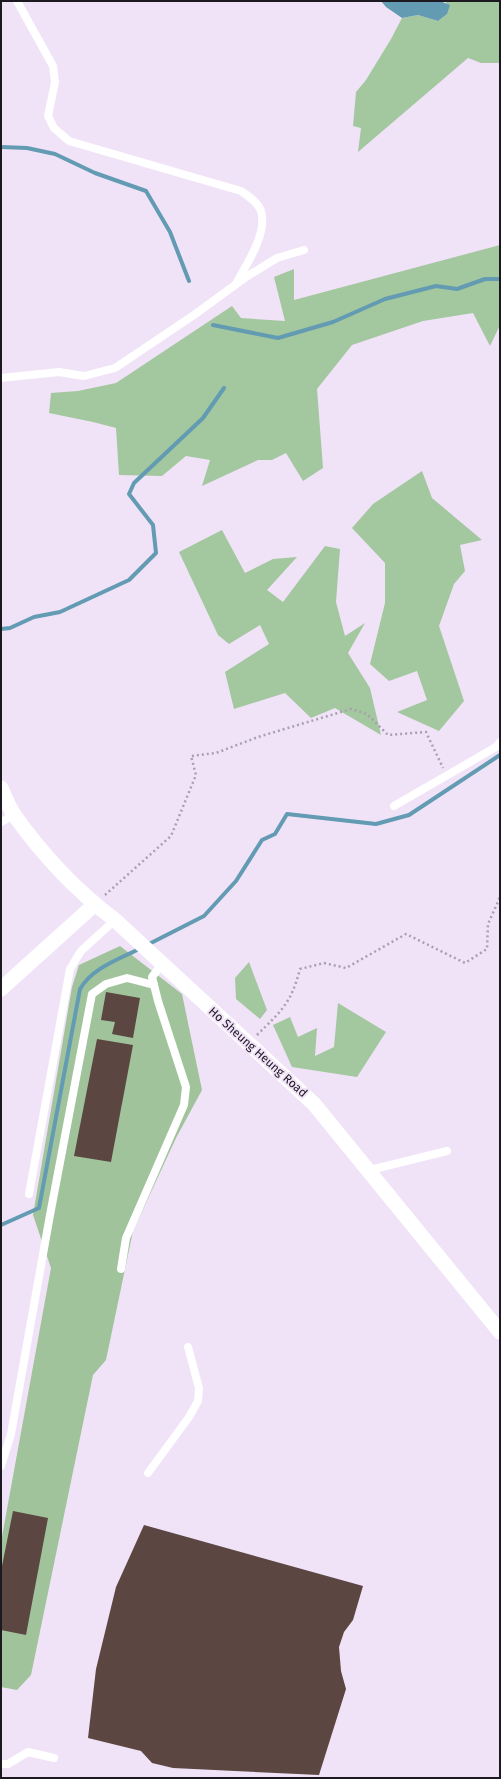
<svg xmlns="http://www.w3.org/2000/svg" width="501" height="1779" viewBox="0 0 501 1779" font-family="'Fira Sans',sans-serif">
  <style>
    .green { fill: #a0c39b }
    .forest { fill: #a3c79e }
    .water { fill: #639bb3 }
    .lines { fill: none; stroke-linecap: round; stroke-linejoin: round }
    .stream { stroke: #639bb3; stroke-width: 4 }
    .building { fill: #5c4641 }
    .path { stroke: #a99faf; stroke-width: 2.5; stroke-dasharray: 2 3; stroke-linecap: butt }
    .lane { stroke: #fff; stroke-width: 8 }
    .street { stroke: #fff; stroke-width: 15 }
    .labels { text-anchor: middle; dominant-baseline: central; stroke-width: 4; stroke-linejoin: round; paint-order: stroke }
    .street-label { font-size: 12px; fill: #1d1920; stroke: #f0e3f8 }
  </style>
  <rect width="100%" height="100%" fill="#f0e3f8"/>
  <path class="green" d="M120 946 182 994 202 1090 176 1138 133 1231 106 1360 93 1375 31 1675 17 1690 1 1687V1542L51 1268 33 1215 72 987 79 965Z"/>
  <g class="forest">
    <path d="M446 1H500V63H481L468 58 358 152 361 128 353 126 356 92 366 80 391 39 402 18 418 15 438 21 447 14Z"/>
    <path d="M500 245V325L490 346 473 313 423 321 352 345 317 389 323 468 303 481 286 453 272 460H258L202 486 210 460 186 456 162 476 119 475 116 428 93 422 49 413 51 393 78 391 116 383 232 306 241 318 285 321 274 277 294 269V300Z"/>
    <path d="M422 471 432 498 482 540 460 545 465 571 454 584 439 626 464 701 439 731 397 712 427 700 417 671 389 681 370 664 385 603V563L352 528 373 504Z"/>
    <path d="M222 530 245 573 273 559 297 557 267 590 283 602 325 546 340 549 336 602 345 636 365 623 348 653 370 688 381 735 335 708 311 718 285 693 234 709 225 672 269 644 260 625 229 644 218 635 179 552Z"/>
    <path d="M249 962 267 1010 260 1019 236 999 235 978Z"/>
    <path d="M338 1003 386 1032 357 1077 292 1067 273 1025 290 1017 298 1037 317 1028 315 1056 334 1047Z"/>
  </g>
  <path class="water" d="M381 1H440L450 5 447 14 438 21 418 15 402 18 386 7Z"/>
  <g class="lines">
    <g class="stream">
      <path d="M1 147 27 148 55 154 95 173 146 191 170 232 189 281"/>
      <path d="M213 325 278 338 333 322 385 299 436 286 457 289 485 279H500"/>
      <path d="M1 629 10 628 34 617 60 612 129 580 156 553 153 525 129 494 134 483 203 418 224 388"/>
      <path d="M147 945 204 916 236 881 262 840 275 834 287 814 376 824 409 815 500 755"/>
      <path d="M1 1225 39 1208 80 989C93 967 120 959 141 948"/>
    </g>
  </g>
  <g class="building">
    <path d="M106 992 140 998 133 1038 112 1034 115 1022 101 1020Z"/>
    <path d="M97 1039 133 1045 111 1162 74 1156Z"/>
    <path d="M13 1511 48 1518 26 1635 1 1630V1571Z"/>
    <path d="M144 1525 363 1586 353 1620 344 1632 339 1647 341 1671 346 1689 319 1775 173 1768 152 1763 141 1751 88 1738 96 1669 116 1587Z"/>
  </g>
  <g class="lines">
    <g class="path">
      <path d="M105 895 171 836 196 775 191 756 216 753 258 737 351 709 367 714 388 735 426 732 443 768"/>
      <path d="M257 1035C281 1011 291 1004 300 969L324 963 346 968 406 934 465 963 487 949 488 924 500 897"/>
    </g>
    <g class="lane">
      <path d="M17 1 53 66 55 82 48 116 54 128 69 141 241 191C248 196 258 202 261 211 268 233 246 265 236 284"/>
      <path d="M1 378 59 372 84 376 115 368 194 315 246 277 277 258 304 250"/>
      <path d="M394 806 496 747 500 742"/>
      <path d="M1 822 14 815"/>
      <path d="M370 1170 447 1151"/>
      <path d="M29 1194 70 969 81 951 115 920"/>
      <path d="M121 1269 126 1238 184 1105 186 1087 158 1001 152 977 162 964"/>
      <path d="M1 1466 11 1434 50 1215 92 994 106 984 127 978 154 985"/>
      <path d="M148 1473 189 1417 198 1401 199 1388 188 1347"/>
      <path d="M1 1764H8L28 1752 54 1758"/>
    </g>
    <g class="street">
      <path d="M1 788C5 797 9 808 15 816 42 854 78 892 115 920L314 1104 500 1332"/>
      <path d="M1 989 94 905"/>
    </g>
  </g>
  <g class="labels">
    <g class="street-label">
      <text transform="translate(258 1052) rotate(42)">Ho Sheung Heung Road</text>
    </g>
  </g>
  <rect width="501" height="1779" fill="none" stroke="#1d1920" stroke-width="4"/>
</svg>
